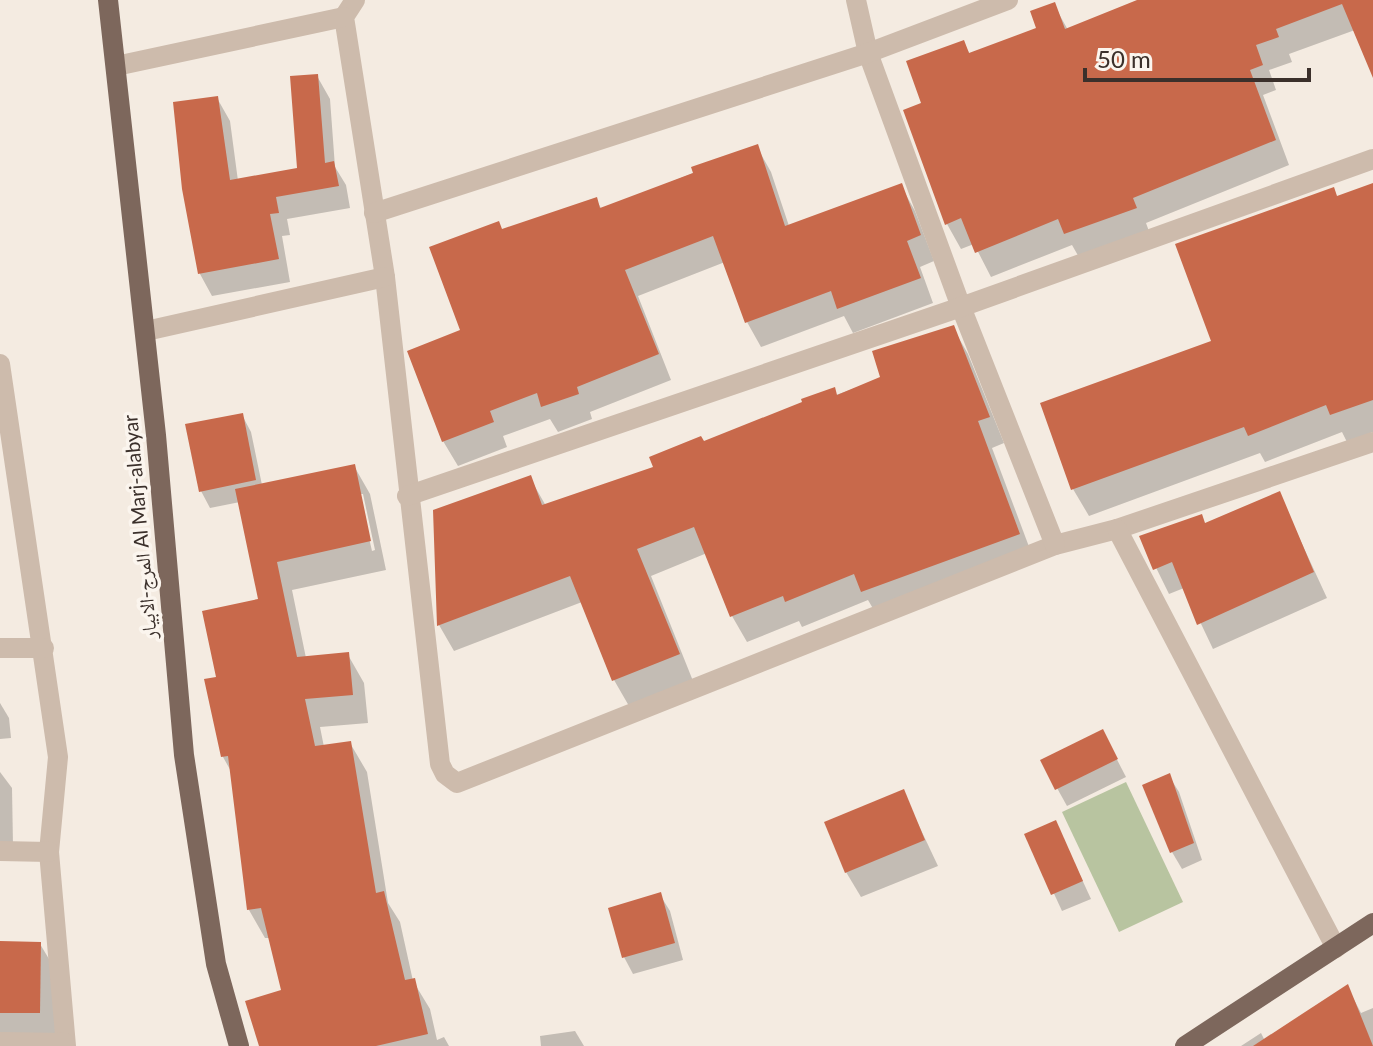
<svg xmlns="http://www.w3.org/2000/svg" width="1373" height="1046" viewBox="0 0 1373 1046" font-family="Lato,'Noto Naskh Arabic',sans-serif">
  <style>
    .green { fill: #b8c4a0 }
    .shadow { fill: #0003; fill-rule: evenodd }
    .building { fill: #c8694b }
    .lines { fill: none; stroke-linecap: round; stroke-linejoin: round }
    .minor { stroke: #cdbbac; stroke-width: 20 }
    .primary { stroke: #7d675c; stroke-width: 20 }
    .labels { text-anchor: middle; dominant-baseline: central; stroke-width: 7; stroke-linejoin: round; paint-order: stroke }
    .street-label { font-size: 20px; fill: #3b302b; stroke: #fbf5ee }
  </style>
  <rect width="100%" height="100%" fill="#f4ebe1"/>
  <path class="green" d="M1126 782 1183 902 1119 932 1062 812Z"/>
  <g class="shadow">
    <path d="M1143 0H1373V75L1355 30 1289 54 1292 62 1269 70 1276 90 1263 95 1289 165 1146 223 1150 234 1080 259 1072 245 991 277 974 244 961 249 947 224 905 111 924 104 963 43 970 54 1039 29 1054 5 1068 30Z"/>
    <path d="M317 76 330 99 335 167 346 185 350 208 287 219 290 235 282 236 290 282 212 296 200 274 217 98 230 121 238 181 299 169Z"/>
    <path d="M757 147 771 172 789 226 901 186 915 211 934 261 920 267 933 303 853 333 844 316 761 347 747 322 725 262 638 296 671 380 590 412 592 419 558 432 550 419 503 436 507 447 458 466 443 441 463 331 502 231 596 199 602 210Z"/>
    <path d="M1373 185V432L1347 442 1342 432 1265 462 1260 453 1089 516 1073 489 1214 342 1338 198Z"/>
    <path d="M953 328 968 354 1004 443 992 448 1034 560 878 617 868 600 802 627 799 621 747 642 732 616 707 553 651 576 693 681 629 706 614 680 582 602 454 651 439 625 435 511 530 478 546 506 655 468 703 443 883 378Z"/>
    <path d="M242 415 251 432 262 485 354 466 370 494 386 570 292 590 306 658 348 655 364 683 368 723 320 727 324 747 350 743 367 772 388 903 400 922 413 981 430 1009 437 1040 444 1037 449 1046H261L283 991 270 938H265L249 910 232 773 223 757 218 678 261 601 240 502 210 508 201 491ZM359 494H363L375 550 372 551Z"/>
    <path d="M1279 494 1327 598 1213 649 1184 588 1169 594 1141 537 1206 525Z"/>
    <path d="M0 703 9 718 11 738 0 739Z"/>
    <path d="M1111 748 1126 777 1067 806 1042 761Z"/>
    <path d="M0 772 12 788 13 846 0 847Z"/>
    <path d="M1169 776 1179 792 1202 860 1182 869 1172 852Z"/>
    <path d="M903 792 938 866 861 897 846 872Z"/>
    <path d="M1056 823 1091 899 1062 911 1027 835Z"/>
    <path d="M660 895 670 911 683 960 633 974 624 957Z"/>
    <path d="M0 943 40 944 58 974 57 1043H0Z"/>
    <path d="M1347 986 1361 1013 1373 1008V1046H1241L1261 1033 1265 1041Z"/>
    <path d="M575 1031 584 1046H541L540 1036Z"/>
  </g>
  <g class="building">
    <path d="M1137 0H1373V78L1342 4 1276 29 1279 37 1256 45 1263 65 1250 70 1276 140 1133 198 1137 208 1064 234 1058 219 975 253 961 218 945 225 903 110 921 103 906 61 964 40 969 53 1036 28 1030 11 1055 2 1065 29Z"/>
    <path d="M318 74 325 163 334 161 339 186 276 197 279 213 270 214 279 259 198 274 182 189 173 102 218 96 230 180 297 168 290 76Z"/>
    <path d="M758 144 785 226 902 183 921 235 907 241 921 278 837 309 831 291 745 323 713 236 625 270 659 354 577 387 579 394 541 407 537 393 490 411 494 422 442 442 407 351 460 330 429 247 499 221 502 229 597 197 600 208 693 173 691 167Z"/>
    <path d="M1373 183V400L1330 415 1326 405 1248 436 1244 427 1071 490 1040 403 1211 341 1175 244 1334 187 1337 196Z"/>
    <path d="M954 325 990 417 978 421 1020 534 861 592 854 574 785 602 783 596 730 617 694 527 637 549 680 654 612 681 570 576 437 626 433 510 531 475 542 505 653 467 649 457 701 436 704 441 802 402 801 399 835 387 837 395 880 377 872 351Z"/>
    <path d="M243 413 256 480 199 492 185 424Z"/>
    <path d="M355 464 371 541 277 562 297 657 349 652 353 695 305 699 315 746 351 741 376 893 384 891 405 980 415 978 428 1034 376 1046H259L245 1001 281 990 261 908 247 910 228 756 221 757 204 679 216 677 202 611 258 599 235 489Z"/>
    <path d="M1280 491 1314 572 1197 625 1172 562 1153 570 1139 536 1202 514 1205 523Z"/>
    <path d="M1103 729 1118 759 1055 790 1040 760Z"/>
    <path d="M1170 773 1194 843 1170 853 1142 785Z"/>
    <path d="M904 789 925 840 845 873 824 822Z"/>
    <path d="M1056 820 1083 881 1051 895 1024 834Z"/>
    <path d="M661 892 675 943 622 958 608 908Z"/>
    <path d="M0 941 41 942 40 1013H0Z"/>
    <path d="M1348 984 1373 1046H1253Z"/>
  </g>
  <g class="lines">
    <g class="minor">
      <path d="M355 0 344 17 385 277 440 764 445 774 457 783 1055 545 1117 529 1373 442"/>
      <path d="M856 0 868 53 961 307 1055 545"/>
      <path d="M116 66 344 17"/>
      <path d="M374 213 868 53 1008 0"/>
      <path d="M146 331 385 277"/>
      <path d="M0 364 58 757 49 852 66 1046"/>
      <path d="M407 496 961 307 1373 159"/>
      <path d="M1117 529 1336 948"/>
      <path d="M0 648H44"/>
      <path d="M0 851 49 852"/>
      <path d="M0 1042 65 1043"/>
    </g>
    <g class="primary">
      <path d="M108 0 156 435 184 755 216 964 239 1046"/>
      <path d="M1185 1046 1373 923"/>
    </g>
  </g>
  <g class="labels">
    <g class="street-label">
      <text transform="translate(139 527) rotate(-95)">المرج-الابيار Al Marj-alabyar</text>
    </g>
  </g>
  <path d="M1085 68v12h224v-12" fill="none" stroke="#3b302b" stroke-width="4"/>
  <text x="1097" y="68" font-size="24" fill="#3b302b" stroke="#fbf5ee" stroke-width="6" paint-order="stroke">50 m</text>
</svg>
